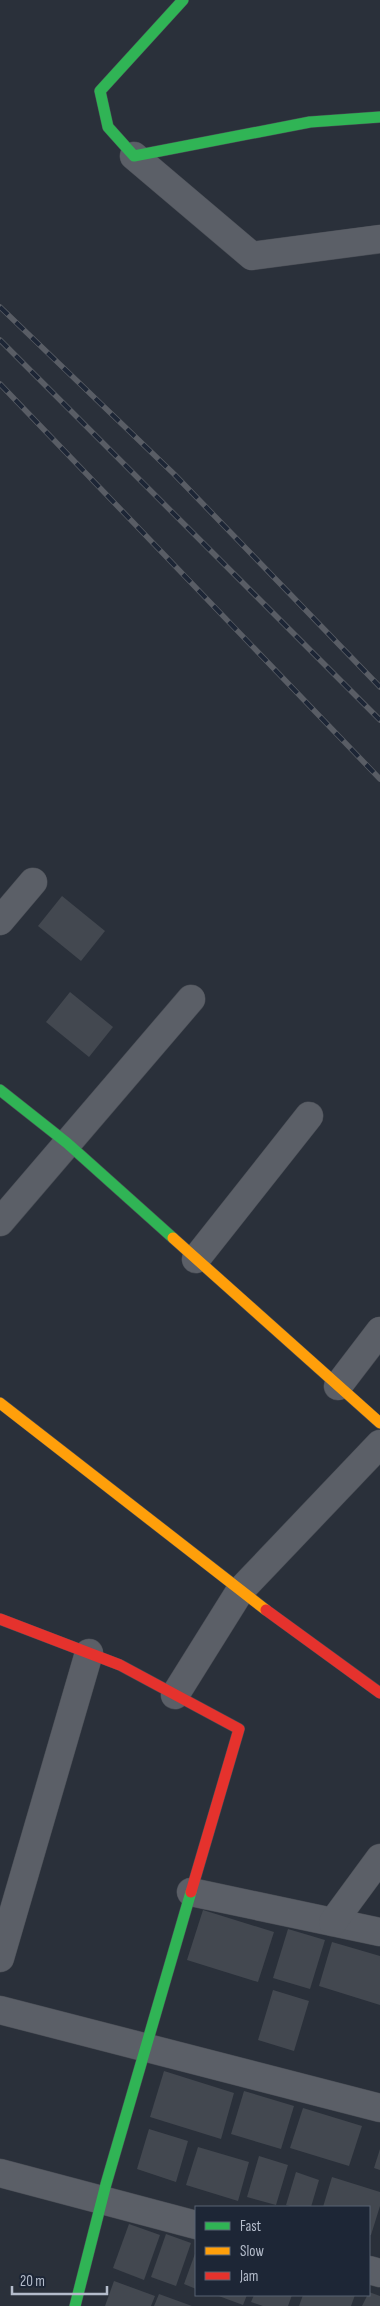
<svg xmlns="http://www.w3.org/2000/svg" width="380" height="2306" viewBox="0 0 380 2306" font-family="'Sofia Sans Condensed',sans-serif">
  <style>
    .building { fill: #434850 }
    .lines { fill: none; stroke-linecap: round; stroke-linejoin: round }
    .street-casing { stroke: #474b53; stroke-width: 29 }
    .fast-casing { stroke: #474b53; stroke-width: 12 }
    .slow-casing { stroke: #474b53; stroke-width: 12 }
    .jam-casing { stroke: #474b53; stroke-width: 12 }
    .street { stroke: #5b5f67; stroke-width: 28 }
    .fast { stroke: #30b455; stroke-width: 11 }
    .slow { stroke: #ff9f0a; stroke-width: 11 }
    .jam { stroke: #e5322d; stroke-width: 11 }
    .rail-casing { stroke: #595d65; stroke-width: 5.5 }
    .rail { stroke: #1d2636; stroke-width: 4; stroke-dasharray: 11; stroke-linecap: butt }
  </style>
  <rect width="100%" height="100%" fill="#2a303a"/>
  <g class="building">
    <path d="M62 896 105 931 81 961 38 926Z"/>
    <path d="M70 992 113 1027 89 1057 46 1022Z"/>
    <path d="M203 1910 274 1932 258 1982 187 1960Z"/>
    <path d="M288 1929 325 1940 310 1989 273 1978Z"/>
    <path d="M332 1942 380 1956V2005L319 1986Z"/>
    <path d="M273 1990 309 2001 294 2051 258 2040Z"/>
    <path d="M164 2071 234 2093 221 2139 150 2117Z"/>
    <path d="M244 2091 294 2106 281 2149 231 2134Z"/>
    <path d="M303 2108 362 2126 349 2166 290 2148Z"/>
    <path d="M149 2129 188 2141 176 2182 137 2169Z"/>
    <path d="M198 2147 249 2162 238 2201 186 2185Z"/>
    <path d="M380 2149V2170L374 2168Z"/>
    <path d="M259 2156 288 2165 276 2205 247 2197Z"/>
    <path d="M296 2172 319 2180 311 2207H294L286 2205Z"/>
    <path d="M332 2177 380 2192V2206L371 2235H369V2207H323Z"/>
    <path d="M129 2224 160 2235 144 2280 113 2268Z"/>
    <path d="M166 2234 191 2243 176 2286 151 2277Z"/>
    <path d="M196 2251V2289L184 2284Z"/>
    <path d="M114 2281 155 2296 151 2306H105Z"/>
    <path d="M369 2292 380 2296V2306H362Z"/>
    <path d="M159 2294 192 2306H154Z"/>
    <path d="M216 2295H247L243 2305Z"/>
    <path d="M254 2295H292L288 2306H263L251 2302Z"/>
    <path d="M303 2295H355L351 2306H299Z"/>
  </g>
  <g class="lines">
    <g class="street-casing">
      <g id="street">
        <path d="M134 156 252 256 380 239"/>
        <path d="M0 921 33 882"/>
        <path d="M0 1222 191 999"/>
        <path d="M196 1259 309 1116"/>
        <path d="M338 1386 380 1331"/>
        <path d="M175 1695 240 1591 380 1444"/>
        <path d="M191 1892 380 1932"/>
        <path d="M333 1922 380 1858"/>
        <path d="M0 1958 89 1653"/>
        <path d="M0 2010 380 2108"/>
        <path d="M0 2173 196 2225"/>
        <path d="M369 2270 380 2273"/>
      </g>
    </g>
    <g class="fast-casing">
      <g id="fast">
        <path d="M183 0 100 91 108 127 134 156 310 122 380 117"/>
        <path d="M0 1090 67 1143 173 1238"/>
        <path d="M75 2306 106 2184 191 1892"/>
      </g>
    </g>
    <g class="slow-casing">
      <g id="slow">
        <path d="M173 1238 380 1423"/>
        <path d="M0 1403 266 1610"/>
      </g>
    </g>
    <g class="jam-casing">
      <g id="jam">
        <path d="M266 1610 380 1693"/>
        <path d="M0 1619 120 1665 239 1729 191 1892"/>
      </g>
    </g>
    <use href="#street" class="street"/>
    <use href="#fast" class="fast"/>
    <use href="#slow" class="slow"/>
    <use href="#jam" class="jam"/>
    <g class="rail-casing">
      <g id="rail">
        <path d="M0 307 174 474 380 687"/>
        <path d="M0 340 380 720"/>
        <path d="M0 384 380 779"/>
      </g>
    </g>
    <use href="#rail" class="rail"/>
  </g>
  <rect x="195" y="2206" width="175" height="90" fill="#1d2636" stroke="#596272"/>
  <rect x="205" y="2222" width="25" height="8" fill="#30b455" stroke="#596272"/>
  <text x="240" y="2231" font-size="15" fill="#b4bccb">Fast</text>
  <rect x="205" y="2247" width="25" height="8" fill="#ff9f0a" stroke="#596272"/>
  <text x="240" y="2256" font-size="15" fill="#b4bccb">Slow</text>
  <rect x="205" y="2272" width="25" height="8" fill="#e5322d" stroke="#596272"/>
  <text x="240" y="2281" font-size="15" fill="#b4bccb">Jam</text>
  <path d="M12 2286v8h95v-8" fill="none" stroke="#b4bccb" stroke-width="2.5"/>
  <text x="20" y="2286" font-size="15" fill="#b4bccb" stroke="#1d2636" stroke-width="4" paint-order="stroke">20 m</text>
</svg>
